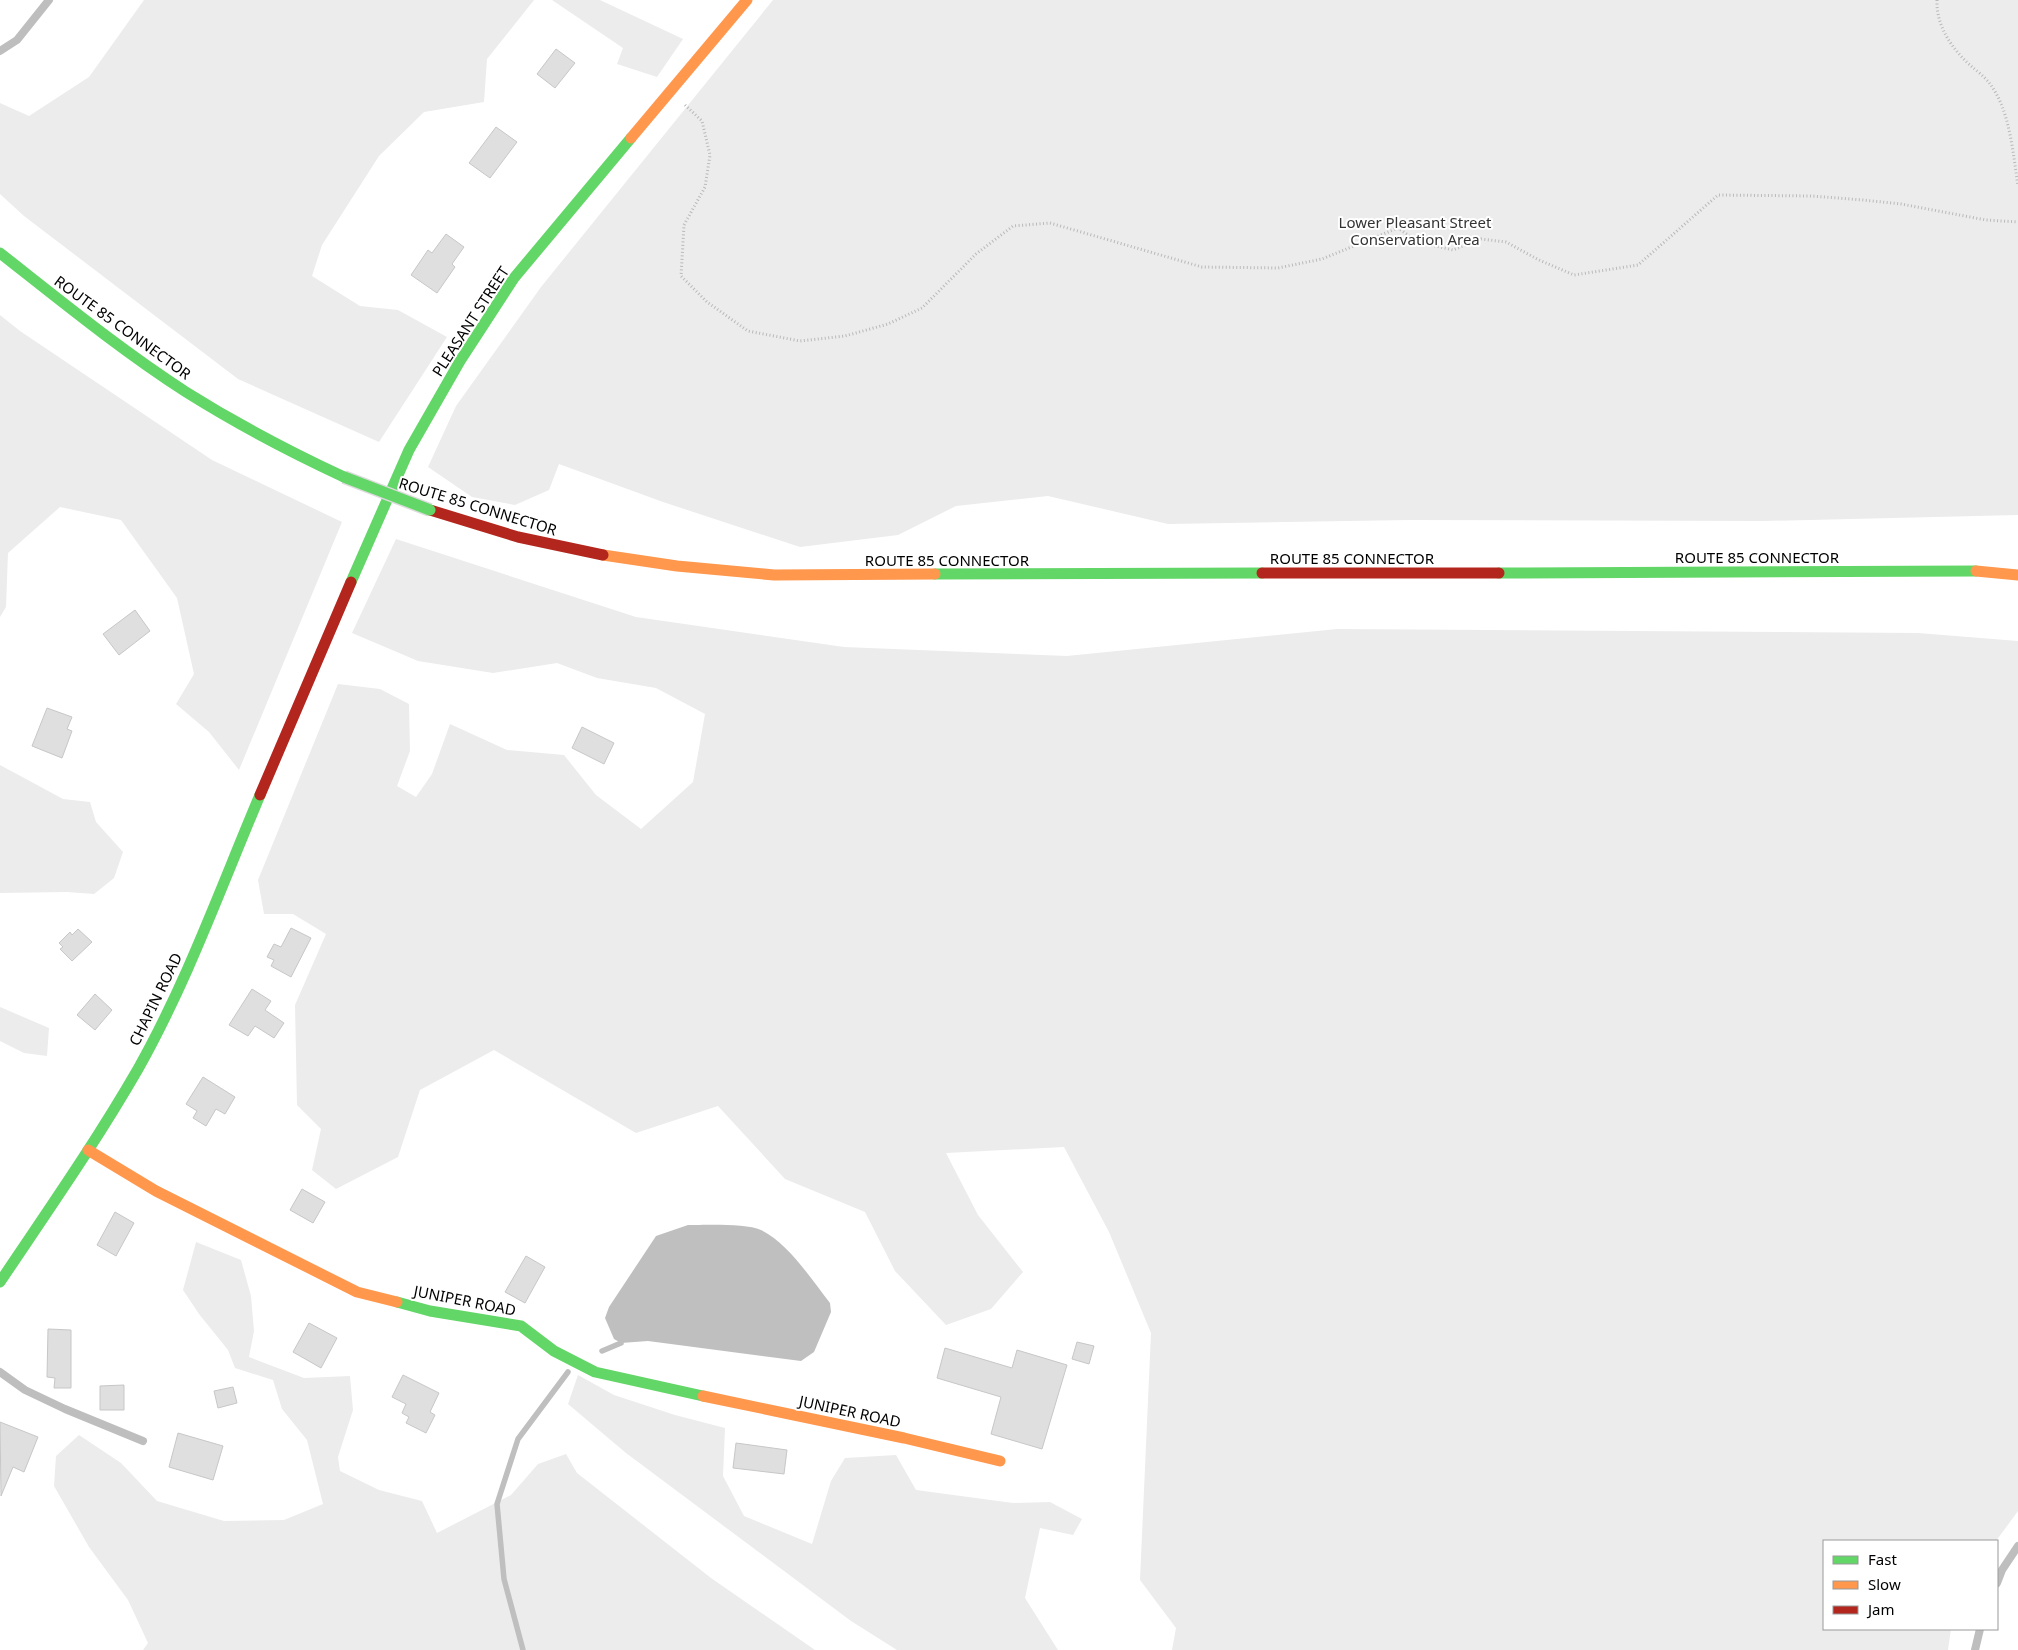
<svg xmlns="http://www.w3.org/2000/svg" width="2018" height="1650" viewBox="0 0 2018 1650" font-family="'Noto Sans',sans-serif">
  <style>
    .green { fill: #ececec }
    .water { fill: #bfbfbf }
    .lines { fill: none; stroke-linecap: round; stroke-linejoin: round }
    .stream { stroke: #bfbfbf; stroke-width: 5.5 }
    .building { fill: #dfdfdf; stroke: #c7c7c7 }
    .path { stroke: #b9b9b9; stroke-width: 3; stroke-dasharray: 1 2.5; stroke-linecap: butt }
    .lane { stroke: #bebebe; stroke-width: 8 }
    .fast { stroke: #63d668; stroke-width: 11 }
    .slow { stroke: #ff974d; stroke-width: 11 }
    .jam { stroke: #b3261e; stroke-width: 11 }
    .fast-bridge-casing { stroke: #dbdbdb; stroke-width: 14; stroke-linecap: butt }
    .fast-bridge { stroke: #63d668; stroke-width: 11 }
    .labels { text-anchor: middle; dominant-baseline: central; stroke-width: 4; stroke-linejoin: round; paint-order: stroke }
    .park-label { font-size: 15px; fill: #333; stroke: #fff }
    .street-label { font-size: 15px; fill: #000; stroke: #fff }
  </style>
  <rect width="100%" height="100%" fill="#fff"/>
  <g class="green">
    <path d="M144 0H534L487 59 484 102 424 112 379 156 322 245 312 276 360 306 398 310 447 337 379 442 238 379 24 216 0 194V103L29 116 89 77Z"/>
    <path d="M552 0H600L683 39 657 77 617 64 623 48Z"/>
    <path d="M773 0H2018V515L1763 521 1409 520 1168 524 1048 496 956 506 898 535 800 547 663 502 559 464 549 490 515 505 472 497 428 467 456 406 541 287Z"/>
    <path d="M0 315 20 331 212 460 342 522 239 770 209 732 176 704 194 674 177 598 121 520 60 507 8 553 6 607 0 617Z"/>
    <path d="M396 539 636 617 844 647 1067 656 1337 629 1918 633 2018 641V1511L1996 1541H1824V1629H1951L1948 1650H1172L1176 1628 1140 1580 1151 1333 1109 1232 1064 1147 946 1153 978 1215 1023 1272 991 1309 946 1325 895 1271 865 1212 785 1179 718 1106 636 1133 494 1050 420 1090 398 1157 336 1189 312 1170 321 1129 297 1105 295 1005 326 934 293 914H264L258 880 338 684 380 689 409 704 410 751 397 786 416 797 432 774 450 724 507 750 564 755 596 795 641 829 693 782 705 714 656 688 597 678 557 663 493 673 418 661 352 633Z"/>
    <path d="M0 765 63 799 90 802 96 822 123 852 114 878 94 894 67 892 0 893Z"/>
    <path d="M0 1007 49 1028 47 1056 24 1053 0 1041Z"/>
    <path d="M196 1242 241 1260 251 1296 254 1331 249 1357 304 1378 350 1376 353 1410 338 1457 340 1471 379 1490 422 1501 437 1533 511 1495 538 1464 566 1454 577 1473 711 1578 815 1650H143L148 1643 128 1600 89 1547 54 1486 56 1456 79 1435 121 1463 157 1501 224 1521 284 1520 323 1504 307 1440 282 1409 273 1380 235 1368 228 1350 199 1314 183 1290Z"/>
    <path d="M578 1375 614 1395 675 1415 725 1428 723 1476 744 1516 812 1544 831 1481 845 1458 896 1455 916 1490 1013 1503 1050 1502 1082 1519 1073 1535 1040 1528 1025 1598 1058 1650H897L851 1621 626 1453 568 1404Z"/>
  </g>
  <path class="water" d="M688 1225C705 1225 746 1223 761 1230 788 1243 812 1280 830 1303L831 1312 814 1352 801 1361 648 1341 621 1343 614 1339 605 1318 609 1307 656 1236Z"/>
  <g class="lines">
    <g class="stream">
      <path d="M602 1351 621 1343"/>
      <path d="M523 1650 504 1579 497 1504 518 1439 568 1372"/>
    </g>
  </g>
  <g class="building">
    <path d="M556 49 575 63 555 88 537 74Z"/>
    <path d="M496 127 517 142 490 178 469 163Z"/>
    <path d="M446 234 464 247 452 264 455 267 437 293 411 275 428 250 432 253Z"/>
    <path d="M135 610 150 631 119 655 103 634Z"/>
    <path d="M47 708 72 717 67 729 72 731 62 758 32 746Z"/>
    <path d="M582 727 614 743 604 764 572 748Z"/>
    <path d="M291 928 311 938 291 977 271 966 274 960 267 957 274 944 281 947Z"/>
    <path d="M78 929 92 942 72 961 60 949 63 947 59 943 70 932 72 935Z"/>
    <path d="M252 989 271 1001 265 1010 284 1023 274 1038 255 1026 248 1036 229 1025Z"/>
    <path d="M95 994 112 1010 95 1030 77 1015Z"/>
    <path d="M203 1077 235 1097 225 1114 216 1109 206 1126 193 1118 197 1111 186 1104Z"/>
    <path d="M302 1189 325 1202 313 1223 290 1210Z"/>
    <path d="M115 1212 134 1223 116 1256 97 1245Z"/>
    <path d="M526 1256 545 1267 525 1303 505 1292Z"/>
    <path d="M309 1323 337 1338 321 1368 293 1352Z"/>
    <path d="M48 1329 71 1330V1388H54L55 1378 47 1377Z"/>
    <path d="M1077 1342 1094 1346 1089 1364 1072 1359Z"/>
    <path d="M945 1348 1012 1368 1017 1350 1067 1365 1042 1449 991 1434 1001 1397 937 1378Z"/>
    <path d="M403 1375 439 1393 430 1412 435 1415 426 1433 406 1423 409 1417 402 1413 406 1404 392 1397Z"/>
    <path d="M124 1385V1410H100V1386Z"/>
    <path d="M233 1387 237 1403 218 1408 214 1391Z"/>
    <path d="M0 1422 38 1437 24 1472 13 1467 1 1496Z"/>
    <path d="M178 1433 223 1446 213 1480 169 1467Z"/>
    <path d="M736 1443 787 1450 784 1474 733 1468Z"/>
  </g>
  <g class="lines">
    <g class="path">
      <path d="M1937 0C1936 26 1952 49 1971 66 1977 71 1985 77 1990 84 2010 110 2013 154 2018 186"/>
      <path d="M685 105 702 121 710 155 705 187 684 225 681 276 707 302 748 331 800 341 845 336 888 324 922 308 976 254 1013 226 1050 223 1202 267 1278 268 1322 259 1398 228 1418 242 1453 250 1481 239 1506 242 1539 260 1574 275 1638 265 1718 195 1812 196 1863 200 1901 204 1986 220 2018 222"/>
    </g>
    <g class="lane">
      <path d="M0 51 17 40 49 0"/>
      <path d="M0 1372 25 1390 65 1409 143 1441"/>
      <path d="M1997 1583 2002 1570 2018 1546"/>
      <path d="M1975 1650 1980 1629"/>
    </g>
    <g class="fast">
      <path d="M0 253C61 301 121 350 186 392 237 424 290 452 344 477"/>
      <path d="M1499 573 1976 571"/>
      <path d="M935 574 1262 573"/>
      <path d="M351 582 409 450 460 361 514 278 631 138"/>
      <path d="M0 1282C47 1212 96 1142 138 1069 187 982 221 887 260 795"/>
      <path d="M397 1302 430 1311 521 1326 554 1351 595 1372 703 1396"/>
    </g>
    <g class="slow">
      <path d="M631 138 747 0"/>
      <path d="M603 555 677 566 774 575 935 574"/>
      <path d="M1976 571 2018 575"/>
      <path d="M88 1150 156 1191 357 1292 397 1302"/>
      <path d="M703 1396 904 1438 1000 1461"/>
    </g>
    <g class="jam">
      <path d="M430 510 518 537 603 555"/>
      <path d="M1262 573H1499"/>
      <path d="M260 795 351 582"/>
    </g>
    <g class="fast-bridge-casing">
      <path id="fast-bridge" d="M344 477 430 510"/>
    </g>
    <use href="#fast-bridge" class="fast-bridge"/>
  </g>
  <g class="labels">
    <g class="park-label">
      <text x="1415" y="222">Lower Pleasant Street<tspan x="1415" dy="17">Conservation Area</tspan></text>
    </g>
    <g class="street-label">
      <text transform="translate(470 321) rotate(-57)">PLEASANT STREET</text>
      <text transform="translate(123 327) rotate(36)">ROUTE 85 CONNECTOR</text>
      <text transform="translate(478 506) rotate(17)">ROUTE 85 CONNECTOR</text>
      <text x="1757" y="557">ROUTE 85 CONNECTOR</text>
      <text x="1352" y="558">ROUTE 85 CONNECTOR</text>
      <text x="947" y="560">ROUTE 85 CONNECTOR</text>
      <text transform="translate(155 999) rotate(-64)">CHAPIN ROAD</text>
      <text transform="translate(465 1300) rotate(11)">JUNIPER ROAD</text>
      <text transform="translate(850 1411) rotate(12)">JUNIPER ROAD</text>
    </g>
  </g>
  <rect x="1823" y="1540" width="175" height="90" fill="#ffffff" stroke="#999999"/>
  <rect x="1833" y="1556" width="25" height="8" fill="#63d668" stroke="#999999"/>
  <text x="1868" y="1565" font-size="15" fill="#000000">Fast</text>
  <rect x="1833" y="1581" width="25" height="8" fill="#ff974d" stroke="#999999"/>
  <text x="1868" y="1590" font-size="15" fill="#000000">Slow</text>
  <rect x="1833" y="1606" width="25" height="8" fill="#b3261e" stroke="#999999"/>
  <text x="1868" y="1615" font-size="15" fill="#000000">Jam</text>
</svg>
